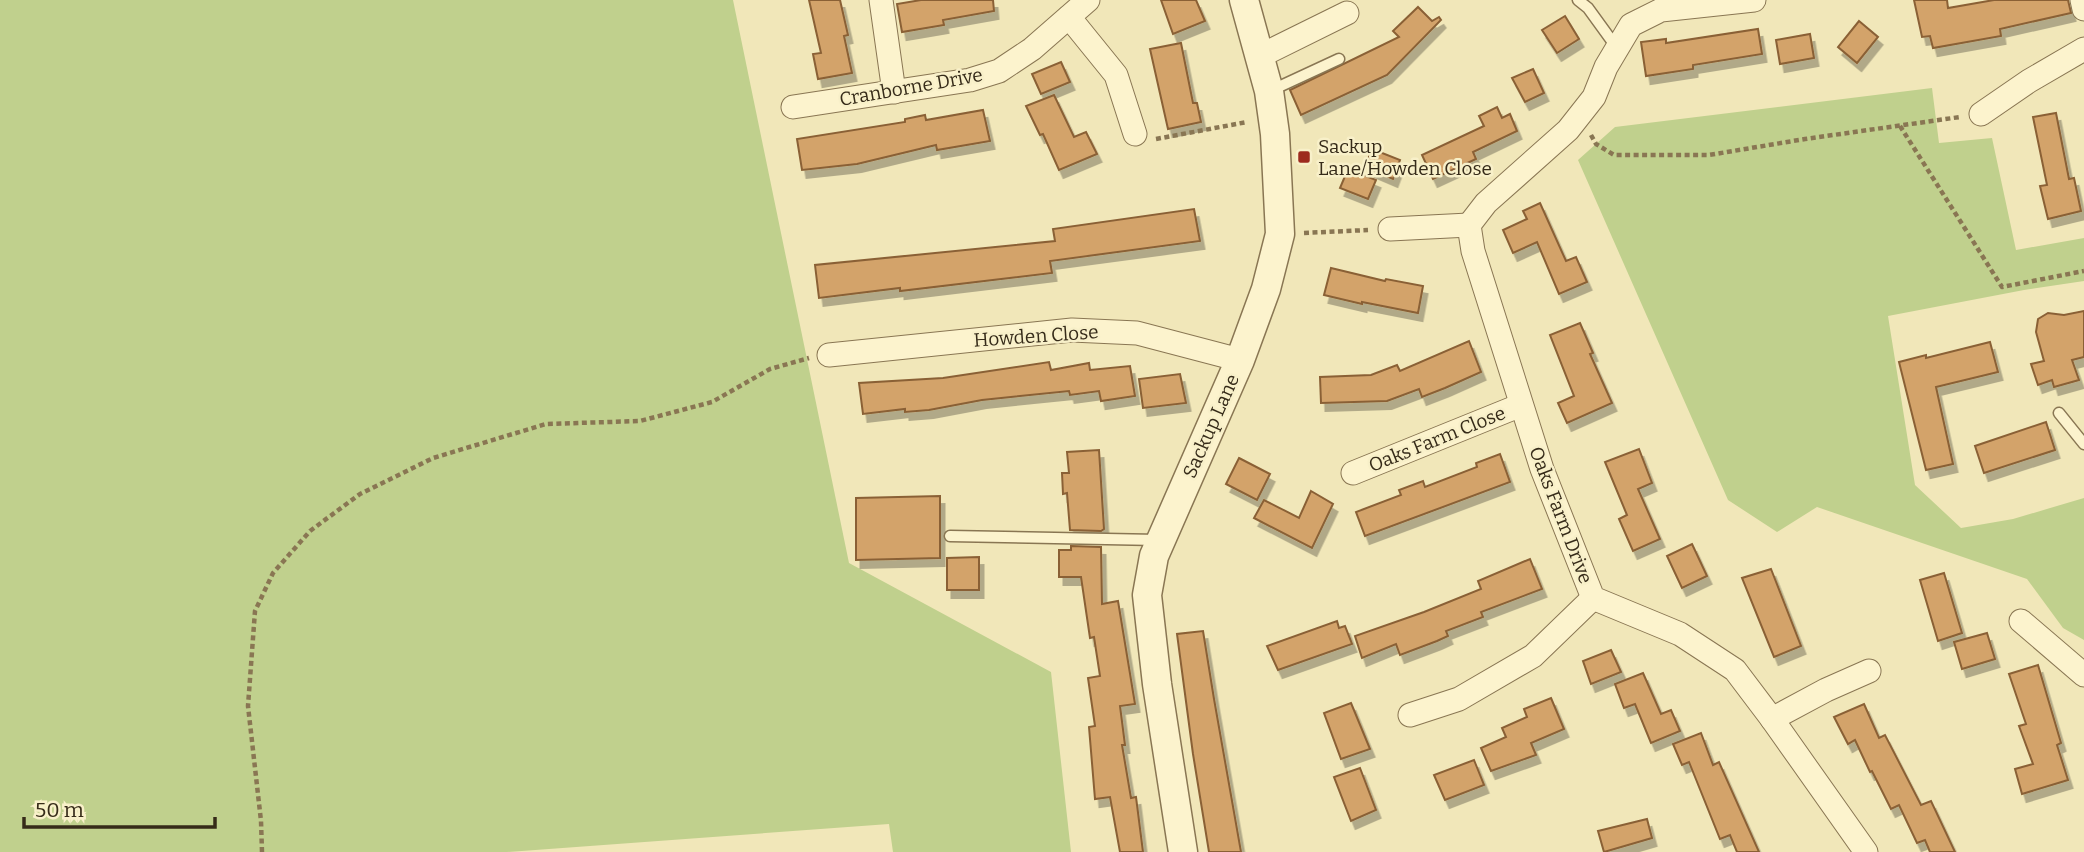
<svg xmlns="http://www.w3.org/2000/svg" width="2084" height="852" viewBox="0 0 2084 852" font-family="Bitter,serif">
  <style>
    .green { fill: #c0d08d }
    .building { fill: #d3a36b; stroke: #8a6136; stroke-width: 2; filter: url(#shadow) }
    .lines { fill: none; stroke-linecap: round; stroke-linejoin: round }
    .service-casing { stroke: #897653; stroke-width: 13 }
    .minor-casing { stroke: #897653; stroke-width: 25 }
    .tertiary-casing { stroke: #897653; stroke-width: 31 }
    .path { stroke: #897653; stroke-width: 4.5; stroke-dasharray: 5 3.5; stroke-linecap: butt }
    .service { stroke: #fcf3cd; stroke-width: 10 }
    .minor { stroke: #fcf3cd; stroke-width: 23 }
    .tertiary { stroke: #fcf3cd; stroke-width: 28 }
    .poi-dot { fill: #9d2b1e; stroke: #f8f0c9; stroke-width: 2.5 }
    .labels { text-anchor: middle; dominant-baseline: central; stroke-width: 5; stroke-linejoin: round; paint-order: stroke }
    .street-label { font-size: 19px; fill: #362b19; stroke: #f8f0c9 }
    .poi-label { font-size: 19px; fill: #362b19; stroke: #f8f0c9; text-anchor: start }
  </style>
  <defs>
    <filter id="shadow"><feDropShadow dx="4.5" dy="8" stdDeviation="0" flood-color="#0004"/></filter>
  </defs>
  <rect width="100%" height="100%" fill="#f1e7b9"/>
  <g class="green">
    <path d="M0 0H733L849 563 1051 672 1071 852H893L889 824 507 852H0Z"/>
    <path d="M1932 88 1939 143 1992 138 2016 250 2084 238V281L2024 290 1888 316 1915 485 1961 528 2013 519 2084 498V640L2063 628 2027 579 1817 507 1777 532 1728 500 1578 160 1615 127Z"/>
  </g>
  <g class="building">
    <path d="M809 0H840L848 35 844 36 852 73 818 79 813 54 821 53Z"/>
    <path d="M921 0H993L994 11 943 20 944 25 902 32 897 4Z"/>
    <path d="M1161 0H1196L1205 21 1173 34Z"/>
    <path d="M1914 0H1947L1948 8 1994 0H2068L2071 13 2000 29 2001 36 1933 48 1930 36 1922 37Z"/>
    <path d="M1418 7 1432 21 1439 17 1441 20 1387 75 1301 115 1290 90 1399 37 1393 31Z"/>
    <path d="M1565 16 1579 39 1557 53 1542 30Z"/>
    <path d="M1859 21 1878 37 1857 63 1838 47Z"/>
    <path d="M1758 29 1762 54 1693 65V69L1646 76 1641 42 1666 39V43Z"/>
    <path d="M1810 34 1814 58 1780 64 1776 40Z"/>
    <path d="M1181 43 1193 103H1197L1201 122 1168 129 1150 49Z"/>
    <path d="M1061 62 1070 82 1041 94 1032 74Z"/>
    <path d="M1533 69 1544 93 1525 102 1512 78Z"/>
    <path d="M1054 95 1074 137 1086 132 1097 154 1059 170 1043 134 1040 135 1026 106Z"/>
    <path d="M1497 107 1502 118 1510 114 1517 131 1473 152 1476 159 1433 179 1422 155 1484 126 1479 116Z"/>
    <path d="M983 110 990 141 937 150 936 145 857 164 802 170 797 139 905 122V119L925 115 926 120Z"/>
    <path d="M2056 113 2069 179 2074 178 2081 211 2048 219 2040 186 2047 185 2033 117Z"/>
    <path d="M1372 149 1400 160 1393 179 1365 167Z"/>
    <path d="M1348 169 1376 180 1368 199 1340 188Z"/>
    <path d="M1540 203 1566 261 1576 257 1587 282 1559 294 1537 242 1513 253 1503 230 1527 219 1523 211Z"/>
    <path d="M1194 209 1200 241 1050 261 1052 273 900 291V288L819 298 815 265 1055 241 1053 229Z"/>
    <path d="M1331 268 1385 281 1386 279 1423 286 1418 313 1362 302V304L1324 295Z"/>
    <path d="M2084 311V357L2072 360 2079 380 2054 387 2052 380 2038 385 2031 364 2044 361 2036 332 2038 319 2048 313 2064 315Z"/>
    <path d="M1580 323 1593 353 1590 354 1612 403 1567 423 1558 403 1574 396 1550 335Z"/>
    <path d="M1469 341 1481 372 1445 388 1422 397 1419 389 1387 401 1321 403 1320 377 1371 375 1397 365 1400 371Z"/>
    <path d="M1990 342 1998 372 1936 387 1953 464 1926 470 1899 362 1926 355V358Z"/>
    <path d="M1049 362 1051 370 1089 363 1090 370 1130 366 1135 396 1101 401 1099 391 1070 395 1069 391 982 400 929 410 905 412V409L863 414 859 383 943 378Z"/>
    <path d="M1180 374 1186 403 1143 408 1139 379Z"/>
    <path d="M2046 422 2055 450 1984 473 1975 446Z"/>
    <path d="M1639 449 1652 483 1638 489 1660 539 1633 551 1619 519 1627 515 1605 462Z"/>
    <path d="M1099 450 1104 529 1101 531 1070 530 1067 493 1063 494 1062 473H1069L1067 452Z"/>
    <path d="M1500 454 1510 482 1365 536 1356 512 1401 495 1399 490 1423 481 1425 487 1477 467 1476 463Z"/>
    <path d="M1239 458 1270 474 1257 500 1226 484Z"/>
    <path d="M1311 491 1333 504 1312 548 1254 518 1264 500 1299 518Z"/>
    <path d="M940 496V558L856 560V498Z"/>
    <path d="M1692 544 1707 576 1682 588 1667 556Z"/>
    <path d="M1071 546 1101 547 1102 604 1118 601 1135 704 1120 706 1125 745H1122L1131 798 1136 797 1143 852H1120L1110 797 1095 799 1089 727 1095 726 1088 678 1100 676 1094 637 1090 638 1081 577H1059V550H1071Z"/>
    <path d="M979 557V590H947V558Z"/>
    <path d="M1530 559 1542 589 1481 612 1483 617 1446 631 1448 636 1437 641 1400 655 1396 644 1362 658 1355 636 1424 612 1481 589 1478 581Z"/>
    <path d="M1771 569 1801 646 1774 657 1742 578Z"/>
    <path d="M1944 573 1962 633 1938 641 1920 580Z"/>
    <path d="M1337 621 1339 628 1345 626 1352 644 1278 670 1267 646Z"/>
    <path d="M1203 631 1214 699 1241 852H1209L1193 754 1177 634Z"/>
    <path d="M1987 633 1995 659 1962 669 1954 642Z"/>
    <path d="M1611 650 1621 672 1591 684 1583 661Z"/>
    <path d="M2038 665 2061 743 2057 745 2068 780 2022 794 2015 769 2033 764 2019 726 2026 724 2009 674Z"/>
    <path d="M1643 673 1661 714 1671 710 1680 731 1651 743 1635 704 1624 708 1615 684Z"/>
    <path d="M1551 698 1564 729 1531 743 1536 755 1491 771 1481 748 1506 737 1502 728 1527 717 1524 709Z"/>
    <path d="M1351 703 1370 749 1341 759 1324 713Z"/>
    <path d="M1864 704 1879 738 1885 735 1921 805 1931 801 1955 852H1930L1925 840 1917 843 1899 805 1891 809 1872 771 1870 772 1855 740 1848 744 1834 717Z"/>
    <path d="M1701 733 1713 765 1719 762 1759 852H1737L1730 835 1720 839 1689 762 1682 765 1673 744Z"/>
    <path d="M1474 760 1484 785 1445 800 1434 775Z"/>
    <path d="M1360 768 1376 810 1351 821 1334 777Z"/>
    <path d="M1647 819 1652 838 1604 852 1598 831Z"/>
  </g>
  <g class="lines">
    <g class="service-casing">
      <g id="service">
        <path d="M1578 0 1588 8 1617 48"/>
        <path d="M1272 90 1339 59"/>
        <path d="M2059 413 2084 444"/>
        <path d="M950 536 1158 540"/>
      </g>
    </g>
    <g class="minor-casing">
      <g id="minor">
        <path d="M881 0 894 92"/>
        <path d="M1754 0 1661 10 1631 25 1606 67 1594 97 1568 130 1486 203 1469 225 1473 251 1542 469 1593 598 1680 634 1735 670 1772 719 1866 852"/>
        <path d="M2082 0 2084 9"/>
        <path d="M1069 17 1116 75 1135 134"/>
        <path d="M1260 56 1347 13"/>
        <path d="M793 107 970 80 999 71 1032 49 1088 0"/>
        <path d="M1981 114 2029 81 2084 49"/>
        <path d="M1390 229 1469 225"/>
        <path d="M829 355 1072 330 1137 333 1240 360"/>
        <path d="M1353 473 1521 405"/>
        <path d="M2021 621 2084 675"/>
        <path d="M1410 715 1459 699 1533 656 1593 598"/>
        <path d="M1772 719 1826 690 1869 671"/>
      </g>
    </g>
    <g class="tertiary-casing">
      <path id="tertiary" d="M1183 852 1157 684 1147 595 1154 556 1240 360 1266 289 1280 234 1275 134 1269 91 1244 0"/>
    </g>
    <g class="path">
      <path d="M1900 126 2002 287 2084 271"/>
      <path d="M1591 135 1596 144 1614 155H1709L1805 139 1960 117"/>
      <path d="M1156 139 1247 122"/>
      <path d="M1304 233 1368 230"/>
      <path d="M262 852 261 821 248 706 255 611 273 573 310 531 360 494 433 458 546 424 640 421 712 402 770 369 809 358"/>
    </g>
    <use href="#service" class="service"/>
    <use href="#minor" class="minor"/>
    <use href="#tertiary" class="tertiary"/>
  </g>
  <rect class="poi-dot" x="1297" y="150" width="14" height="14" rx="3.5"/>
  <g class="labels">
    <g class="street-label">
      <text transform="translate(911 87) rotate(-10)">Cranborne Drive</text>
      <text transform="translate(1036 336) rotate(-4)">Howden Close</text>
      <text transform="translate(1211 426) rotate(-66)">Sackup Lane</text>
      <text transform="translate(1437 439) rotate(-22)">Oaks Farm Close</text>
      <text transform="translate(1561 515) rotate(69)">Oaks Farm Drive</text>
    </g>
    <g class="poi-label">
      <text x="1318" y="146">Sackup<tspan x="1318" dy="22">Lane/Howden Close</tspan></text>
    </g>
  </g>
  <path d="M24 817v10h191v-10" fill="none" stroke="#362b19" stroke-width="3.5"/>
  <text x="35" y="817" font-size="21" fill="#362b19" stroke="#f8f0c9" stroke-width="5" paint-order="stroke">50 m</text>
</svg>
